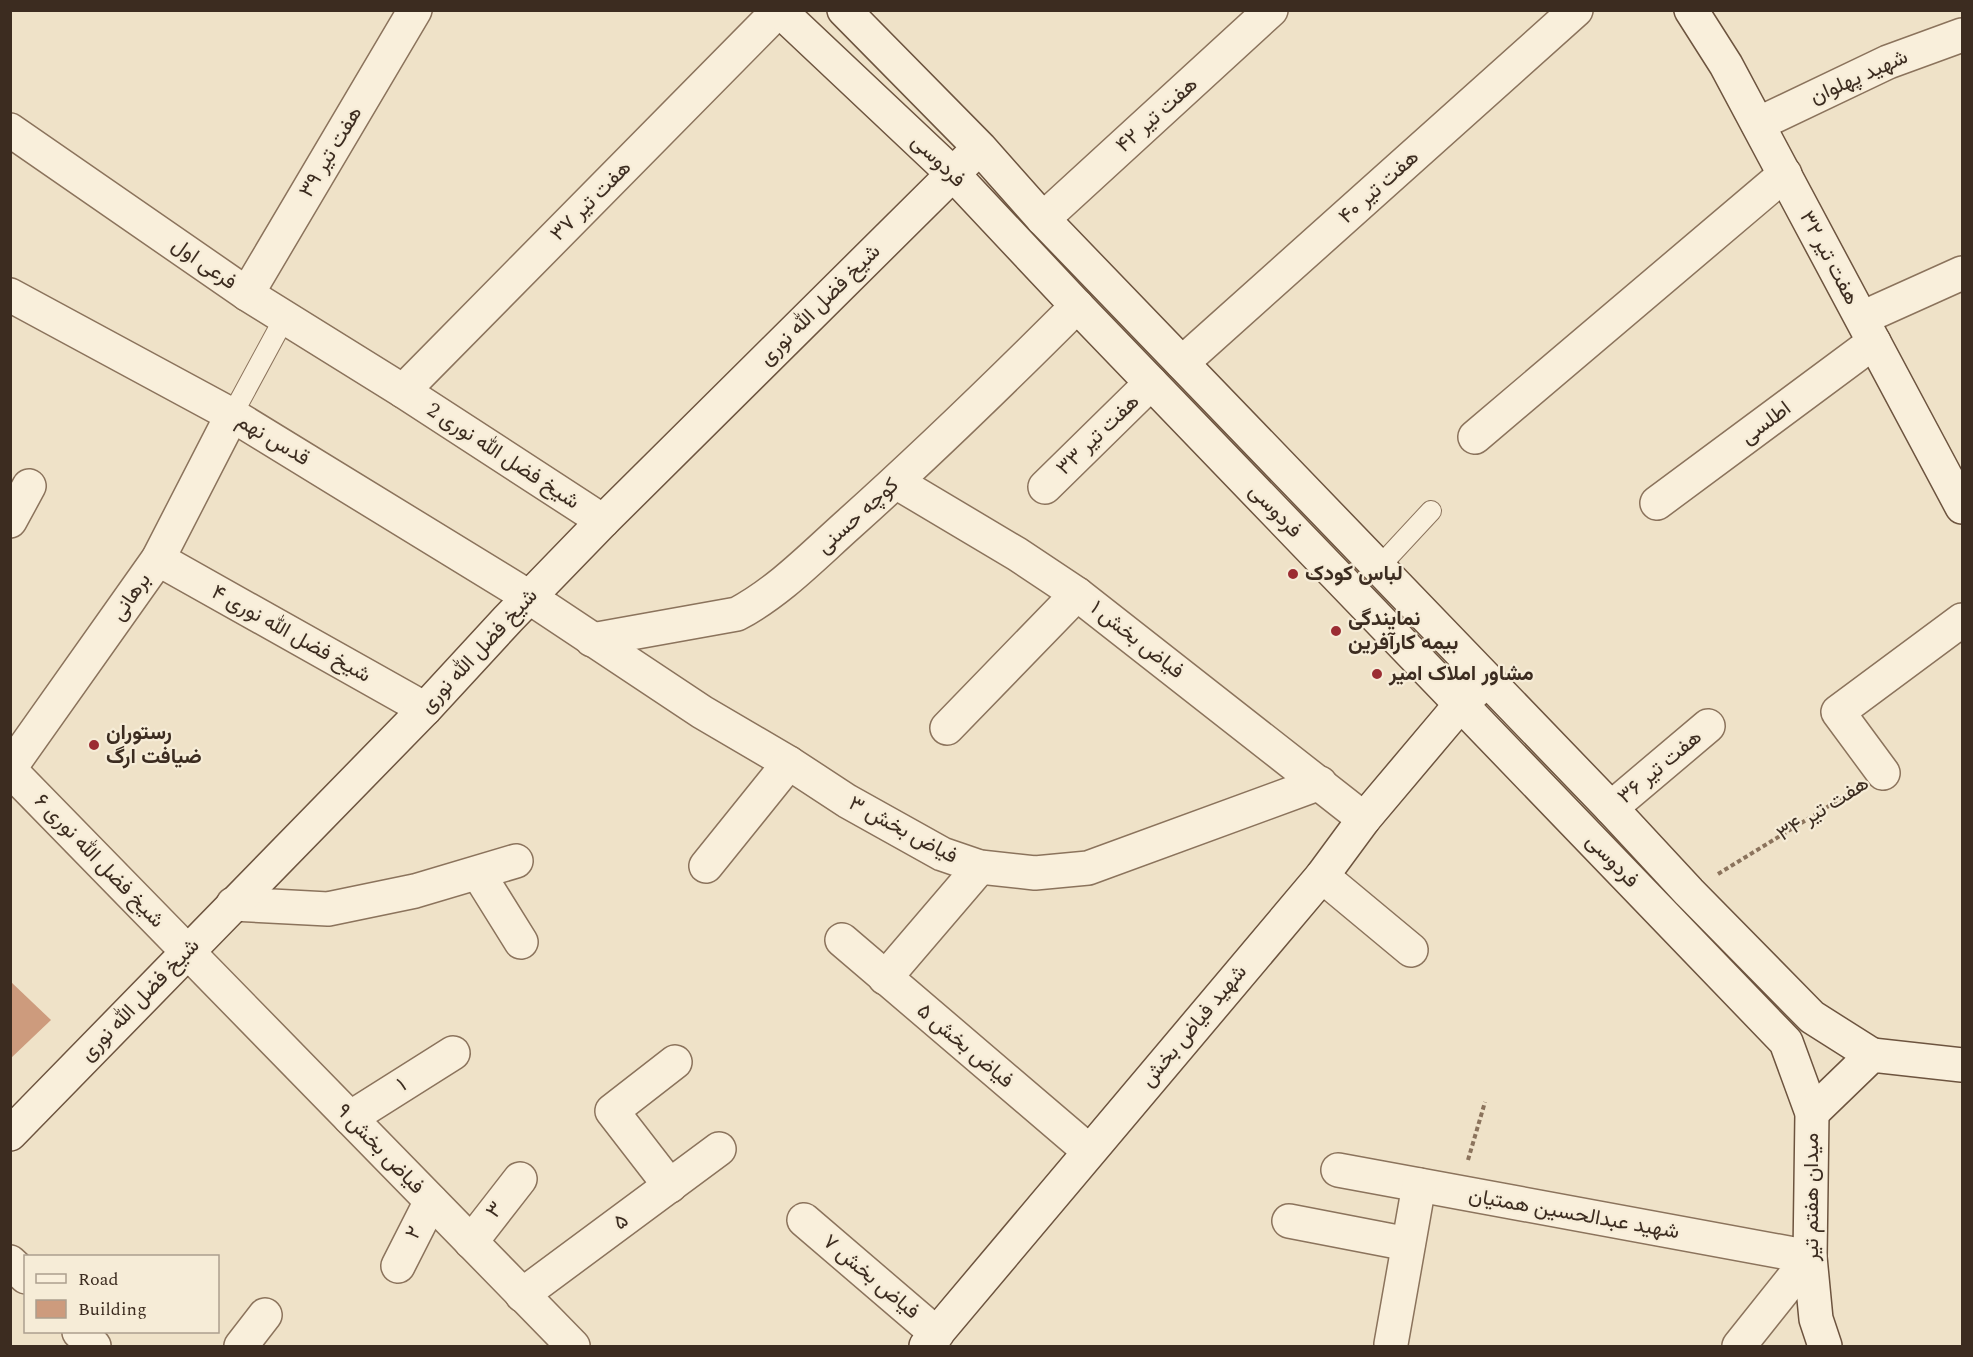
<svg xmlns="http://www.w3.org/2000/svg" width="1973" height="1357" viewBox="0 0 1973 1357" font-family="Spectral,Vazirmatn,serif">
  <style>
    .building { fill: #cd9b7d }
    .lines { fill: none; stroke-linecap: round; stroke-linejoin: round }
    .lane-casing { stroke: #8b735c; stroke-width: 22 }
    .street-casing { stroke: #8b735c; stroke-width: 36 }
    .secondary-casing { stroke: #6d543f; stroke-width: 36 }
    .path { stroke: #8b735c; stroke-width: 4; stroke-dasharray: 4.5 3; stroke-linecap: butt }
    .lane { stroke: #f9efdb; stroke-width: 20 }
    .street { stroke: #f9efdb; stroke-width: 33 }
    .secondary { stroke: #f9efdb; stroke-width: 33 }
    .poi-dot { fill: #9b2c32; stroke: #f6ecd7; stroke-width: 2 }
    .labels { text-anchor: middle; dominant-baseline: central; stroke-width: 4.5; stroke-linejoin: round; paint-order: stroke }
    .street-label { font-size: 21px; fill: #3c2c20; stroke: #f6ecd7 }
    .poi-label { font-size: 21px; font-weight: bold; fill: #3c2c20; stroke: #f6ecd7; text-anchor: start }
  </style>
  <rect width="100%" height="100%" fill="#efe2c8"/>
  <path class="building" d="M10 981 51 1020 10 1059Z"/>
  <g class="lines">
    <g class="lane-casing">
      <g id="lane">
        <path d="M232 415 285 317"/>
        <path d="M1379 567 1431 511"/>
      </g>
    </g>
    <g class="street-casing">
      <g id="street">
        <path d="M1758 124 1888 62 1962 35"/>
        <path d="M10 130 247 294 403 391 603 521"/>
        <path d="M1043 219 1271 10"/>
        <path d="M247 294 415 10"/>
        <path d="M10 295 232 415 529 597 702 712 789 763 847 801 942 854 980 867 1035 873 1088 868 1320 783"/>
        <path d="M1862 318 1962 273"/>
        <path d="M1182 363 1576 10"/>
        <path d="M403 391 779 10"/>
        <path d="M1475 437 1785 174"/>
        <path d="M896 482 1017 554 1077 594 1364 819"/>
        <path d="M1045 487 1151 383"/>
        <path d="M1657 503 1874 342"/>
        <path d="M10 521 29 486"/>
        <path d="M158 559 425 709"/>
        <path d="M592 640 737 614C780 591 814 555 850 523 928 453 1003 380 1077 306"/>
        <path d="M947 728 1077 594"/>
        <path d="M10 768 158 559 232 415"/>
        <path d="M10 770 573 1346"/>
        <path d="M1883 773 1838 712 1962 620"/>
        <path d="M1611 808 1708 726"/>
        <path d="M706 866 789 763"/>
        <path d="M478 873 521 942"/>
        <path d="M1322 876 1411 950"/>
        <path d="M233 904 328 909 415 891 516 861"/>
        <path d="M842 940 1089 1151"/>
        <path d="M885 978 980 867"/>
        <path d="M350 1118 453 1053"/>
        <path d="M1338 1170 1810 1257 1739 1346"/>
        <path d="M670 1186 612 1111 675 1062"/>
        <path d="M804 1220 937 1334"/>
        <path d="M1289 1221 1408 1244"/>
        <path d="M471 1242 520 1179"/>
        <path d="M10 1262 26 1277"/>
        <path d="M398 1266 431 1201"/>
        <path d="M522 1295 719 1149"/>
        <path d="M79 1332 94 1346"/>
        <path d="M1391 1344 1419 1185"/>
        <path d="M241 1346 265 1315"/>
      </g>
    </g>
    <g class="secondary-casing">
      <g id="secondary">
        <path d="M779 10 952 173 1077 306 1786 1042 1812 1113 1810 1257 1816 1319 1825 1346"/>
        <path d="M844 10 980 148 1043 219 1611 808 1689 892 1812 1017 1872 1055"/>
        <path d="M1691 10 1726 65 1962 507"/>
        <path d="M1812 1113 1872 1055 1962 1065"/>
        <path d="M10 1134 425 709 508 619 603 521 968 159"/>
        <path d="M926 1346 1322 876 1364 819 1461 704 1476 690"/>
      </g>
    </g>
    <g class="path">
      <path d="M1718 874 1855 790"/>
      <path d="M1468 1160 1485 1102"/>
    </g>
    <use href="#lane" class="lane"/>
    <use href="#street" class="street"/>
    <use href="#secondary" class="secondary"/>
  </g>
  <g class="poi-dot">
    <circle cx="1293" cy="574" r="6"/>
    <circle cx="1336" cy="631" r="6"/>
    <circle cx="1377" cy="674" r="6"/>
    <circle cx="94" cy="745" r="6"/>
  </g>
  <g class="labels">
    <g class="street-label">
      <text transform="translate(1859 77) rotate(-24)">شهید پهلوان</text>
      <text transform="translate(1157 115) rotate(-42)">هفت تیر ۴۲</text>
      <text transform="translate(331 152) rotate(-59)">هفت تیر ۳۹</text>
      <text transform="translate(938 161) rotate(44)">فردوسی</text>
      <text transform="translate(1379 187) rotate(-42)">هفت تیر ۴۰</text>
      <text transform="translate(591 201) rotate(-45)">هفت تیر ۳۷</text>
      <text transform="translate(1829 258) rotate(62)">هفت تیر ۳۲</text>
      <text transform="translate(204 264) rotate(35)">فرعی اول</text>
      <text transform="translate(820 305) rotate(-45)">شیخ فضل الله نوری</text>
      <text transform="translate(1766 423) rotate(-37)">اطلسی</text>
      <text transform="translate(1098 435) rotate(-44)">هفت تیر ۳۳</text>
      <text transform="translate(273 440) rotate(31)">قدس نهم</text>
      <text transform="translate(503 456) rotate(33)">شیخ فضل الله نوری 2</text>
      <text transform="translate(1275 511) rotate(46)">فردوسی</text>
      <text transform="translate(858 516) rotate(-42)">کوچه حسنی</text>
      <text transform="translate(131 597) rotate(-55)">برهانی</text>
      <text transform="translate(291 634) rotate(29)">شیخ فضل الله نوری ۴</text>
      <text transform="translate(1137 640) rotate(38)">فیاض بخش ۱</text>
      <text transform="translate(479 651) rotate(-47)">شیخ فضل الله نوری</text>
      <text transform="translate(1660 767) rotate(-40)">هفت تیر ۳۶</text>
      <text transform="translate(1823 809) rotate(-32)">هفت تیر ۳۴</text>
      <text transform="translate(903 830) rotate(28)">فیاض بخش ۳</text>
      <text transform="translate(99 861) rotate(46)">شیخ فضل الله نوری ۶</text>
      <text transform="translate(1612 861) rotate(46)">فردوسی</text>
      <text transform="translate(140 1000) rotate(-46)">شیخ فضل الله نوری</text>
      <text transform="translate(1194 1026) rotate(-50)">شهید فیاض بخش</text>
      <text transform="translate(965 1046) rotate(40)">فیاض بخش ۵</text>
      <text transform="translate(402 1085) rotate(-32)">۱</text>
      <text transform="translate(380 1149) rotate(46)">فیاض بخش ۹</text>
      <text transform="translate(1812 1197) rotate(-90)">میدان هفتم تیر</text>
      <text transform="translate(495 1210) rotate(-52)">۳</text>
      <text transform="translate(1574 1214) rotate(10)">شهید عبدالحسین همتیان</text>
      <text transform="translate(621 1222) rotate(-37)">۵</text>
      <text transform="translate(414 1233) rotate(-63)">۲</text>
      <text transform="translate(871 1277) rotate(40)">فیاض بخش ۷</text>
    </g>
    <g class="poi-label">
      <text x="1305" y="574">لباس کودک</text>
      <text x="1348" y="619">نمایندگی<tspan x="1348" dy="24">بیمه کارآفرین</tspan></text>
      <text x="1389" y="674">مشاور املاک امیر</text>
      <text x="106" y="733">رستوران<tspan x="106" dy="24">ضیافت ارگ</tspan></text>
    </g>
  </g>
  <rect width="1973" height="1357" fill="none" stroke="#3c2c20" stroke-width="24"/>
  <rect x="24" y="1255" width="195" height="78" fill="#f6ecd7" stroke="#ac9f8e" stroke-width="1.5"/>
  <rect x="36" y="1274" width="30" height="9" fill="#f9efdb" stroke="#ac9f8e" stroke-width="1.5"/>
  <text x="78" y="1285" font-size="18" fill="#3c2c20">Road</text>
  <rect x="36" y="1300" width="30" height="18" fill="#cd9b7d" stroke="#ac9f8e" stroke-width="1.5"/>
  <text x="78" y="1315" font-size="18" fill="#3c2c20">Building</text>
</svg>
